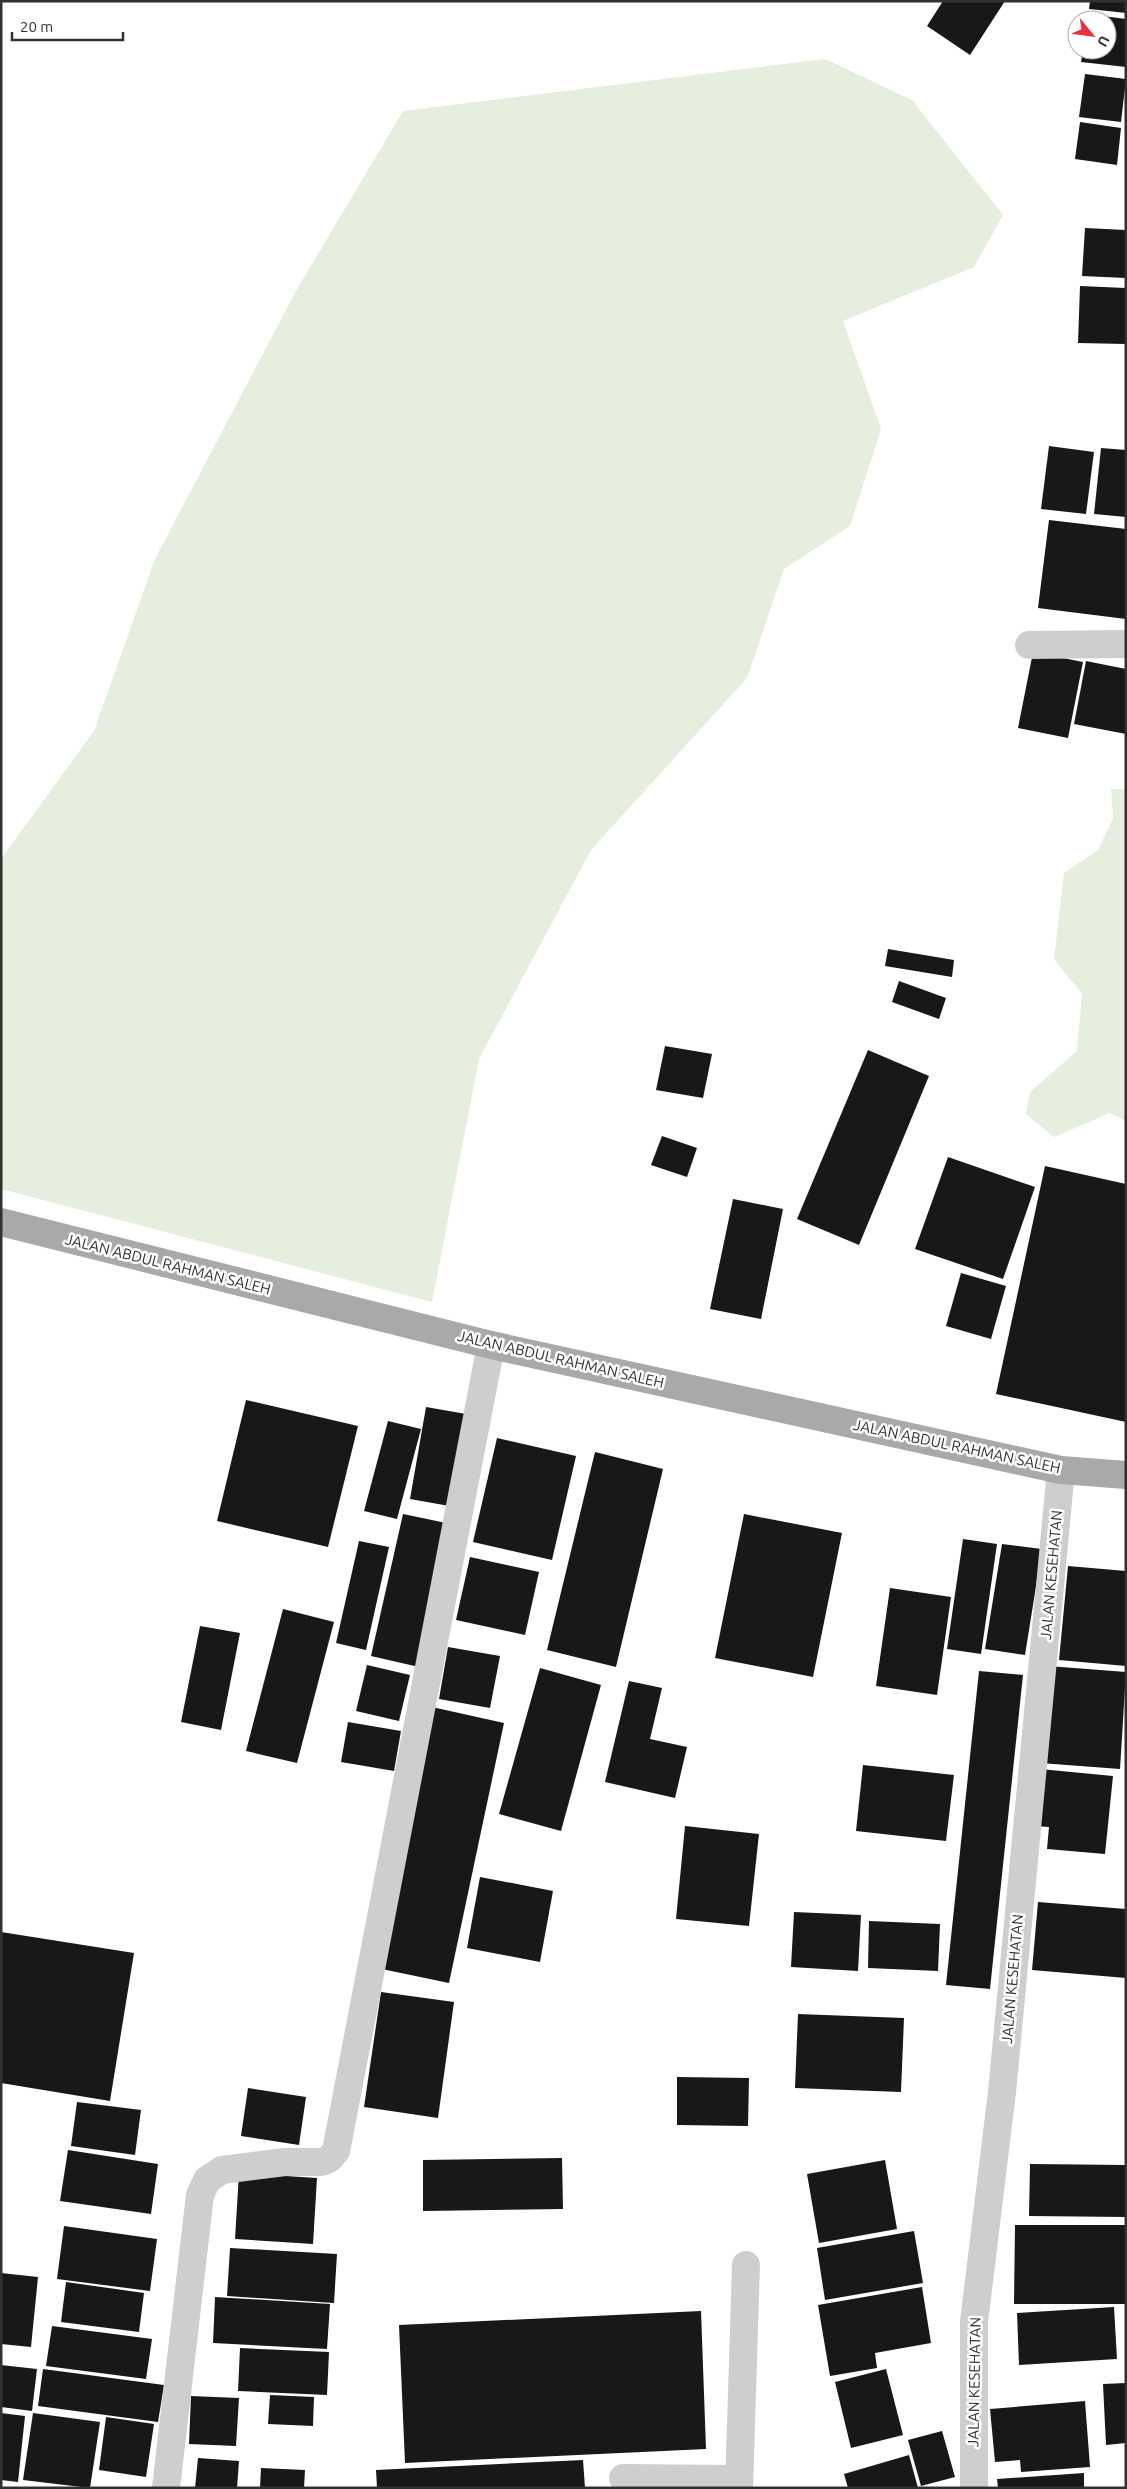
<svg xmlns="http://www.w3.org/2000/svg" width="1127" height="2489" viewBox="0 0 1127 2489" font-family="Ubuntu,sans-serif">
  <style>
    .green { fill: #e6eede }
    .building { fill: #181818 }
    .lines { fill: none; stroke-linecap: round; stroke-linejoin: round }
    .street { stroke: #cecece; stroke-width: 28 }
    .primary { stroke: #a9a9a9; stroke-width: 28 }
    .labels { text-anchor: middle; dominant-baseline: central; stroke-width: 5; stroke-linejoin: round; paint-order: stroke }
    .street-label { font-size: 15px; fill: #313131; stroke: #fff }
  </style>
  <rect width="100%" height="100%" fill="#fff"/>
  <g class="green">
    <path d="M825 59 912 100 1003 215 974 267 843 321 881 429 850 526 784 569 747 678 591 850 479 1059 432 1302 1 1189V859L94 731 155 559 296 291 403 111Z"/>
    <path d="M1111 789H1126V1121L1110 1113 1054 1137 1026 1114 1030 1092 1077 1051 1082 994 1054 959 1064 873 1098 850 1113 818Z"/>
  </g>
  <g class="building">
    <path d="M943 1H1005L970 55 927 26Z"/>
    <path d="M1090 1H1126V13L1089 9Z"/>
    <path d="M1088 14 1126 19V67L1081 62 1083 50H1107V20H1087Z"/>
    <path d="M1085 74 1126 79 1121 122 1079 117Z"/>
    <path d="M1080 122 1121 128 1117 165 1075 159Z"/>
    <path d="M1085 228 1126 230V278L1082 276Z"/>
    <path d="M1080 286 1126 288V344L1078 343Z"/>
    <path d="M1049 446 1094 452 1086 514 1041 509Z"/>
    <path d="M1101 448 1126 450V517L1094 514Z"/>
    <path d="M1049 520 1126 529V619L1038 608Z"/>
    <path d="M1033 652 1083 662 1068 738 1018 728Z"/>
    <path d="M1086 661 1126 669V734L1074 724Z"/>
    <path d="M888 949 954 960 952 977 885 966Z"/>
    <path d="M899 981 946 998 939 1019 892 1002Z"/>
    <path d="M665 1046 712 1054 703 1098 656 1090Z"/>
    <path d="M868 1050 929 1076 859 1245 797 1219Z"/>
    <path d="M662 1136 697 1148 687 1177 651 1165Z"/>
    <path d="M948 1157 1035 1187 1003 1279 915 1249Z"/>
    <path d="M1045 1166 1126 1184V1422L996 1394Z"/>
    <path d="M733 1199 783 1209 761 1319 710 1309Z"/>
    <path d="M961 1273 1006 1286 991 1339 946 1326Z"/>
    <path d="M246 1400 358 1426 328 1547 217 1521Z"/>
    <path d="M426 1407 472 1415 455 1507 410 1499Z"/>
    <path d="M388 1421 421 1429 397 1519 364 1511Z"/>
    <path d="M497 1438 576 1456 552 1560 473 1542Z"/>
    <path d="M595 1452 663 1469 616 1667 547 1650Z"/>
    <path d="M403 1514 451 1524 419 1667 371 1656Z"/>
    <path d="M744 1514 842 1533 813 1677 715 1658Z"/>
    <path d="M963 1539 997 1544 981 1654 947 1649Z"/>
    <path d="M359 1541 389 1547 366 1650 336 1643Z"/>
    <path d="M1002 1544 1042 1549 1025 1655 985 1649Z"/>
    <path d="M470 1557 539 1572 525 1635 456 1620Z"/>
    <path d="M1068 1566 1126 1571V1666L1059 1660Z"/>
    <path d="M890 1588 951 1597 937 1695 876 1686Z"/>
    <path d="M283 1609 334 1622 297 1763 246 1751Z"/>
    <path d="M200 1626 240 1633 221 1730 181 1722Z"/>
    <path d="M448 1647 500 1656 490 1708 439 1699Z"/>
    <path d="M367 1665 410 1675 399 1721 356 1711Z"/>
    <path d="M1048 1666 1126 1672 1120 1769 1040 1763Z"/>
    <path d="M540 1668 601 1685 561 1831 499 1814Z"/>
    <path d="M979 1671 1023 1675 990 1989 946 1985Z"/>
    <path d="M629 1681 662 1688 650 1739 687 1747 675 1798 605 1782Z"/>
    <path d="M432 1707 504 1723 449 1983 377 1968Z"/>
    <path d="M348 1722 401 1731 394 1771 341 1762Z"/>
    <path d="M863 1765 954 1775 946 1841 856 1831Z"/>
    <path d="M1040 1769 1113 1776 1105 1854 1047 1849 1049 1827 1034 1826Z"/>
    <path d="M685 1826 759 1834 749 1926 676 1919Z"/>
    <path d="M480 1877 553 1891 540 1962 467 1948Z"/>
    <path d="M1038 1902 1126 1909V1978L1032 1970Z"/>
    <path d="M794 1912 861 1915 858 1971 791 1967Z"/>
    <path d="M869 1921 940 1924 938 1971 868 1968Z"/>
    <path d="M1 1932 134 1953 110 2101 1 2083Z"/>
    <path d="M381 1992 454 2002 438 2118 364 2107Z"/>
    <path d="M798 2014 904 2018 901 2092 795 2088Z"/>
    <path d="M677 2077 749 2078 748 2126 677 2125Z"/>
    <path d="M248 2088 306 2097 299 2145 241 2136Z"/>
    <path d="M77 2102 141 2110 135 2155 71 2146Z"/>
    <path d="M68 2150 158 2164 151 2214 60 2201Z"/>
    <path d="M562 2158 563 2209 423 2211V2160Z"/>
    <path d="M885 2160 897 2229 819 2243 807 2174Z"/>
    <path d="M1030 2164 1126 2165V2217L1029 2216Z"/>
    <path d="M239 2173 317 2178 313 2244 235 2239Z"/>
    <path d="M1015 2225H1126V2304H1014Z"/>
    <path d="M64 2226 157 2239 150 2291 57 2279Z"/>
    <path d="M914 2231 923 2283 825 2300 817 2248Z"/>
    <path d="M230 2248 337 2254 334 2303 227 2296Z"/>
    <path d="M1 2273 38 2277 31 2347 1 2344Z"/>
    <path d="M66 2282 144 2293 139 2332 61 2322Z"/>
    <path d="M922 2287 931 2343 875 2353 877 2368 830 2376 818 2305Z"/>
    <path d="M215 2297 330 2304 327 2349 213 2343Z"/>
    <path d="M1114 2307 1117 2359 1019 2365 1017 2313Z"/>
    <path d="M701 2311 706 2449 405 2463 399 2325Z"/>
    <path d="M52 2326 152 2339 146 2379 46 2366Z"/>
    <path d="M240 2348 329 2352 327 2395 238 2391Z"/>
    <path d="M1 2365 37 2369 32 2411 1 2407Z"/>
    <path d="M43 2369 164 2385 158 2422 38 2406Z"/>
    <path d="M886 2369 903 2435 851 2448 835 2382Z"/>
    <path d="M1126 2383V2443L1106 2445 1103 2384Z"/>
    <path d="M270 2395 314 2397 313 2426 268 2424Z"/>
    <path d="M191 2396 239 2398 236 2446 189 2444Z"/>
    <path d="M1085 2401 1090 2467 1021 2472 1020 2460 995 2462 990 2409Z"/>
    <path d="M1 2413 25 2416 18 2482 1 2480Z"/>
    <path d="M33 2413 100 2422 90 2488 23 2480Z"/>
    <path d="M106 2417 154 2424 146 2477 99 2470Z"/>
    <path d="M942 2431 955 2477 921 2486 908 2440Z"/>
    <path d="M909 2455 918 2488H848L844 2474Z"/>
    <path d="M198 2458 239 2461 237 2488H195Z"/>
    <path d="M583 2460 585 2488H377L376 2470Z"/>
    <path d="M261 2468 305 2470 304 2488H260Z"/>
    <path d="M1084 2473V2488H998L997 2479Z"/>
  </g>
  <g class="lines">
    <g class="street">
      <path d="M1029 645 1126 644"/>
      <path d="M623 2478 739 2479"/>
      <path d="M166 2488 200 2195 207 2180 222 2170 285 2162H322L329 2159 336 2151 491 1345"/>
      <path d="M739 2488 746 2265"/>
      <path d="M974 2488V2322L1002 2092 1061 1470"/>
    </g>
    <path class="primary" d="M1 1222 491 1345 1061 1470 1126 1475"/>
  </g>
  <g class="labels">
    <g class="street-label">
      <text transform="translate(168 1264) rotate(14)">JALAN ABDUL RAHMAN SALEH</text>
      <text transform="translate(561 1359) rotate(13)">JALAN ABDUL RAHMAN SALEH</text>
      <text transform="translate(957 1446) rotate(12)">JALAN ABDUL RAHMAN SALEH</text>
      <text transform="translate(1051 1575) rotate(-85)">JALAN KESEHATAN</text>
      <text transform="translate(1012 1979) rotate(-85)">JALAN KESEHATAN</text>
      <text transform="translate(974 2382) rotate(-89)">JALAN KESEHATAN</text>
    </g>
  </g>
  <rect width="1127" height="2489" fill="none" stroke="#313131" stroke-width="5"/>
  <g transform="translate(1092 35) rotate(119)"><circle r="24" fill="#ffffff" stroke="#adadad"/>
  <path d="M0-4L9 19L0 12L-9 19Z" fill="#ea303c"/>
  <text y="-8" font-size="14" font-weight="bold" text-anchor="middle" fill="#313131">U</text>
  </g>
  <path d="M12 32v8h111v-8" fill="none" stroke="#313131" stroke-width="2.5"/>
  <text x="20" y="32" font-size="15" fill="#313131" stroke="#ffffff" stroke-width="4" paint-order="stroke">20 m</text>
</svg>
